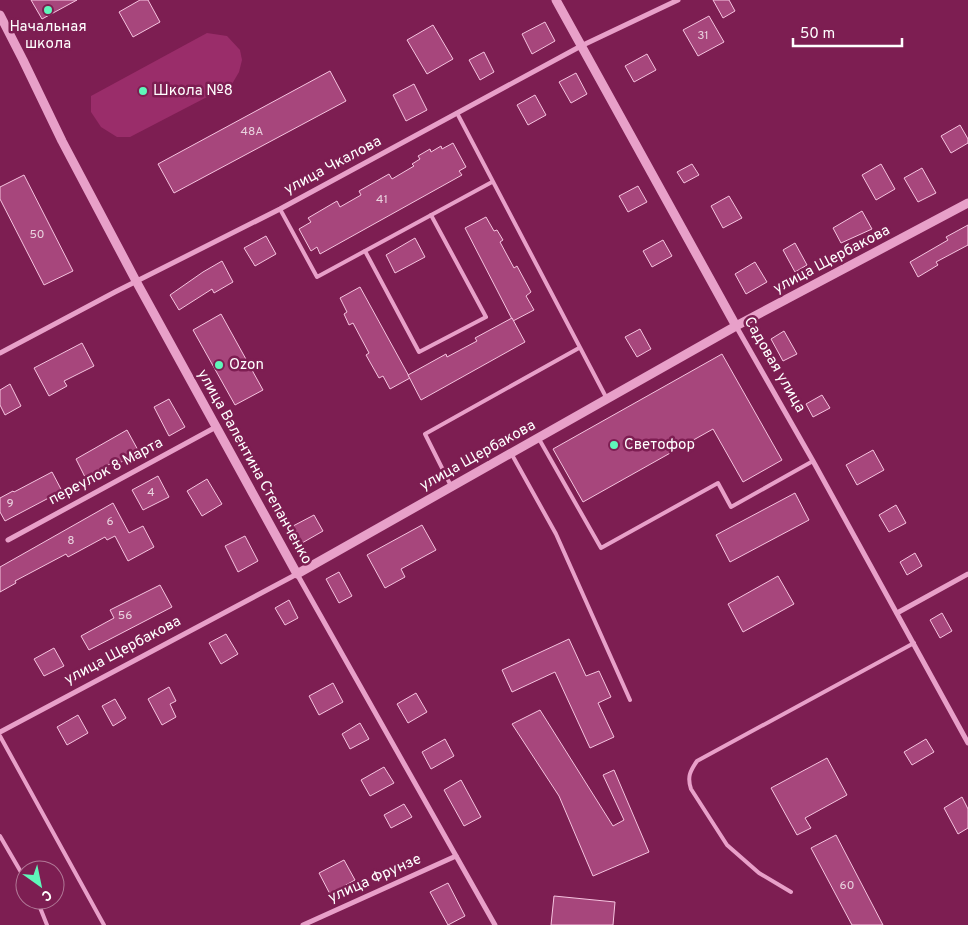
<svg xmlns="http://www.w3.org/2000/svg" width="968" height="925" viewBox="0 0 968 925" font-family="Overpass,sans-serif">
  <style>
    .green { fill: #9a2d6a }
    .building { fill: #a7467c; stroke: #f6c4e0 }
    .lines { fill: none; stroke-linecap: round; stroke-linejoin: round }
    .service { stroke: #e8a0c9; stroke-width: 4 }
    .minor { stroke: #e8a0c9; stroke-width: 5 }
    .tertiary { stroke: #e8a0c9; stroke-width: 9 }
    .poi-dot { fill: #5ff7ba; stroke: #7d1e52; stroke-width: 2 }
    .labels { text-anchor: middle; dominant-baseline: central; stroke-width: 5; stroke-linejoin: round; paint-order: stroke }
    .number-label { font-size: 12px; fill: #e9d1de }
    .poi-label { font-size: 15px; fill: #fff; stroke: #7d1e52; text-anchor: start }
    .street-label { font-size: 15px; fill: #fff; stroke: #7d1e52 }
  </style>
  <rect width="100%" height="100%" fill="#7d1e52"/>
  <path class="green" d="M207 33 227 36 240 50 242 60 239 72 232 84 130 137H117L101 127 91 112V96Z"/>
  <g class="building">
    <path d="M31 0H77L42 19Z"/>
    <path d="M140 0H148L160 22 133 37 119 12Z"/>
    <path d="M713 0H729L735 11 723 18Z"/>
    <path d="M709 16 724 42 698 56 683 30Z"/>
    <path d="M545 22 555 41 532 54 522 34Z"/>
    <path d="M433 25 453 59 427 74 407 40Z"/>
    <path d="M484 52 494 72 480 80 469 60Z"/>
    <path d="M647 54 656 70 634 82 625 66Z"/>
    <path d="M330 71 346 101 174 193 158 164Z"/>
    <path d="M576 73 587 94 571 103 559 82Z"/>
    <path d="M414 84 427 110 406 121 393 95Z"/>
    <path d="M535 95 546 115 528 125 517 105Z"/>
    <path d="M960 125 968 139V143L951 153 941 136Z"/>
    <path d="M453 143 466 167 459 171 462 175 320 254 317 247 311 251 299 229 311 222 308 218 337 201 340 207 361 195 359 191 389 174 392 179 414 166 412 164 420 159 418 156 430 149 431 152 441 146 442 149Z"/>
    <path d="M692 164 699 175 684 183 677 172Z"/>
    <path d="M881 164 895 189 876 200 862 175Z"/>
    <path d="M922 168 936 193 918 202 904 178Z"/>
    <path d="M24 175 73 271 44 285 0 199V187Z"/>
    <path d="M638 186 647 202 628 212 619 196Z"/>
    <path d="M729 196 742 218 723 228 711 206Z"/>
    <path d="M862 211 872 229 841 243 833 228Z"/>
    <path d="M486 217 494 231 497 230 503 240 500 242 514 268 517 266 531 292 526 296 534 310 513 321 465 228Z"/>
    <path d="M968 225V245L936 262 938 265 918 277 910 262 948 240 946 237Z"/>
    <path d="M266 236 276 254 255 266 244 248Z"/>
    <path d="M415 238 425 257 395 273 386 255Z"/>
    <path d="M663 240 672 256 652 267 643 251Z"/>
    <path d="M795 243 807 265 795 272 783 250Z"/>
    <path d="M222 261 233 282 214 293 212 289 179 310 170 295 203 272Z"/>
    <path d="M755 262 767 282 746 294 735 274Z"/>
    <path d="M360 287 410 378 390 389 383 376 379 378 366 355 369 353 353 323 349 325 344 314 347 312 340 298Z"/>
    <path d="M221 314 263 390 235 405 193 330Z"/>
    <path d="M512 318 525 342 421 400 408 375 446 354 447 357 477 341 475 338Z"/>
    <path d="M640 329 651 349 637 357 625 337Z"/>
    <path d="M784 331 797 354 783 361 771 339Z"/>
    <path d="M82 343 94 366 64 381 67 386 49 396 34 368Z"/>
    <path d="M722 354 782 460 743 482 713 429 583 502 553 449Z"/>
    <path d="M10 384 21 406 5 415 0 405V390Z"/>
    <path d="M822 395 830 408 813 417 806 404Z"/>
    <path d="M169 399 185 427 169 436 154 407Z"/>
    <path d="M127 430 139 452 116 465 114 462 85 477 76 459Z"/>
    <path d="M873 450 884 470 857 485 846 465Z"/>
    <path d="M52 472 62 491 5 521 0 512V498L13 491 14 492Z"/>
    <path d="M158 476 169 497 143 510 132 490Z"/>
    <path d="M207 479 222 504 202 516 187 491Z"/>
    <path d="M795 493 809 520 730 562 716 535Z"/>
    <path d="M113 503 129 533 143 526 154 547 128 561 115 536 107 540 105 537 68 557 66 554 15 581 16 583 0 592V567Z"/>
    <path d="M896 505 906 523 889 532 879 515Z"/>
    <path d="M314 515 323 531 302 543 293 526Z"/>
    <path d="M422 525 436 550 401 569 405 577 385 588 367 555Z"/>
    <path d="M245 536 258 561 238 572 225 546Z"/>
    <path d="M915 553 922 566 907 575 900 562Z"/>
    <path d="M339 572 352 596 339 603 326 579Z"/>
    <path d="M778 576 794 604 743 632 728 604Z"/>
    <path d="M160 585 172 607 89 650 81 636 114 618 110 610Z"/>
    <path d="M289 600 298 618 285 625 275 608Z"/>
    <path d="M942 613 952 631 940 638 930 620Z"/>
    <path d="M226 634 238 654 221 664 209 643Z"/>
    <path d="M569 639 586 676 599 671 611 697 598 703 614 737 590 748 555 672 512 692 502 670Z"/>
    <path d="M54 648 64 666 44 676 34 659Z"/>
    <path d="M333 683 343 702 319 715 309 696Z"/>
    <path d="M169 687 176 701 170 704 176 717 162 725 148 699Z"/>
    <path d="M416 693 427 712 408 723 397 704Z"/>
    <path d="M115 699 126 718 113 726 102 706Z"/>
    <path d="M540 710 613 826 624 820 603 775 614 770 649 852 593 876 559 796 512 724Z"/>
    <path d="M78 715 88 733 67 745 57 727Z"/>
    <path d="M360 723 369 739 350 749 342 734Z"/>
    <path d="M445 739 454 756 431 769 422 752Z"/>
    <path d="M926 739 934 752 912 765 904 752Z"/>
    <path d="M827 758 847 795 805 818 811 828 797 835 771 788Z"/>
    <path d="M384 767 394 783 370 796 361 780Z"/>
    <path d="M461 780 481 817 464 826 444 790Z"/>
    <path d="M962 797 968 809V828L958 834 944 808Z"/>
    <path d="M404 804 412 817 391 828 384 815Z"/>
    <path d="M836 835 883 925H852L811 848Z"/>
    <path d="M344 860 355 880 330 894 319 873Z"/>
    <path d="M448 883 465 916 448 925 430 892Z"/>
    <path d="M554 896 615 902 613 925H551Z"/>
  </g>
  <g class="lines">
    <g class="service">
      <path d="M457 113 607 399"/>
      <path d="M280 209 317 277 492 182"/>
      <path d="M365 251 419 352 486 317 431 215"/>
      <path d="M539 439 601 548 718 483 731 507 813 461"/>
      <path d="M511 453 556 534 630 700"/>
      <path d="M451 486 425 434 579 348"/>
      <path d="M0 736 104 925"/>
      <path d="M0 836 25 879"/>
      <path d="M791 892 759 873 727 845 691 789C687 777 690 771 697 761L914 643"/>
      <path d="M37 900 47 925"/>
    </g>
    <g class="minor">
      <path d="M736 326 813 461 968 743"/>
      <path d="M0 353 115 292 280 209 581 46 678 0"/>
      <path d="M8 540 216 427"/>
      <path d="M897 613 968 574"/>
      <path d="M0 732 297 574 495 925"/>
      <path d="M303 925 456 856"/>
    </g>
    <g class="tertiary">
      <path d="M556 0 736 326"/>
      <path d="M0 15 23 60 62 141 136 281 297 574 736 326 968 203"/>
    </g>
  </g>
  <g class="poi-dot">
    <circle cx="48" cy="10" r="5"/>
    <circle cx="143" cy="91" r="5"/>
    <circle cx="219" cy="365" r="5"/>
    <circle cx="614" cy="445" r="5"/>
  </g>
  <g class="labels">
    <g class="number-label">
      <text x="703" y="36">31</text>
      <text x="252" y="132">48А</text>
      <text x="382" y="200">41</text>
      <text x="37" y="235">50</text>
      <text x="151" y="493">4</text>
      <text x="10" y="504">9</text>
      <text x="110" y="522">6</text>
      <text x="71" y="541">8</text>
      <text x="125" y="616">56</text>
      <text x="847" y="886">60</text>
    </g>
    <g class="poi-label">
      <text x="48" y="27" text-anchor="middle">Начальная<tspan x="48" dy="17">школа</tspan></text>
      <text x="153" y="91">Школа №8</text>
      <text x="229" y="365">Ozon</text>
      <text x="624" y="445">Светофор</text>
    </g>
    <g class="street-label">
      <text transform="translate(333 166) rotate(-28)">улица Чкалова</text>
      <text transform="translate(832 260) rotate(-28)">улица Щербакова</text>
      <text transform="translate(774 365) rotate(60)">Садовая улица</text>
      <text transform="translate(478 456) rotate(-29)">улица Щербакова</text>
      <text transform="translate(254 467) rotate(61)">улица Валентина Степанченко</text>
      <text transform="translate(106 472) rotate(-28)">переулок 8 Марта</text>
      <text transform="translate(123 651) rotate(-28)">улица Щербакова</text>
      <text transform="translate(375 879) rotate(-24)">улица Фрунзе</text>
    </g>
  </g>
  <g transform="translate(40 885) rotate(147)"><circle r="24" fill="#7d1e52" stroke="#b17897"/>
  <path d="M0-4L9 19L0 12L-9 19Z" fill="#5ff7ba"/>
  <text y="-8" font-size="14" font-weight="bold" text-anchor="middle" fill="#ffffff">С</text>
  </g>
  <path d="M793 38v8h109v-8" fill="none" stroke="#ffffff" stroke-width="2.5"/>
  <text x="800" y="38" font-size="15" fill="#ffffff" stroke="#7d1e52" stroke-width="4" paint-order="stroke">50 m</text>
</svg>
